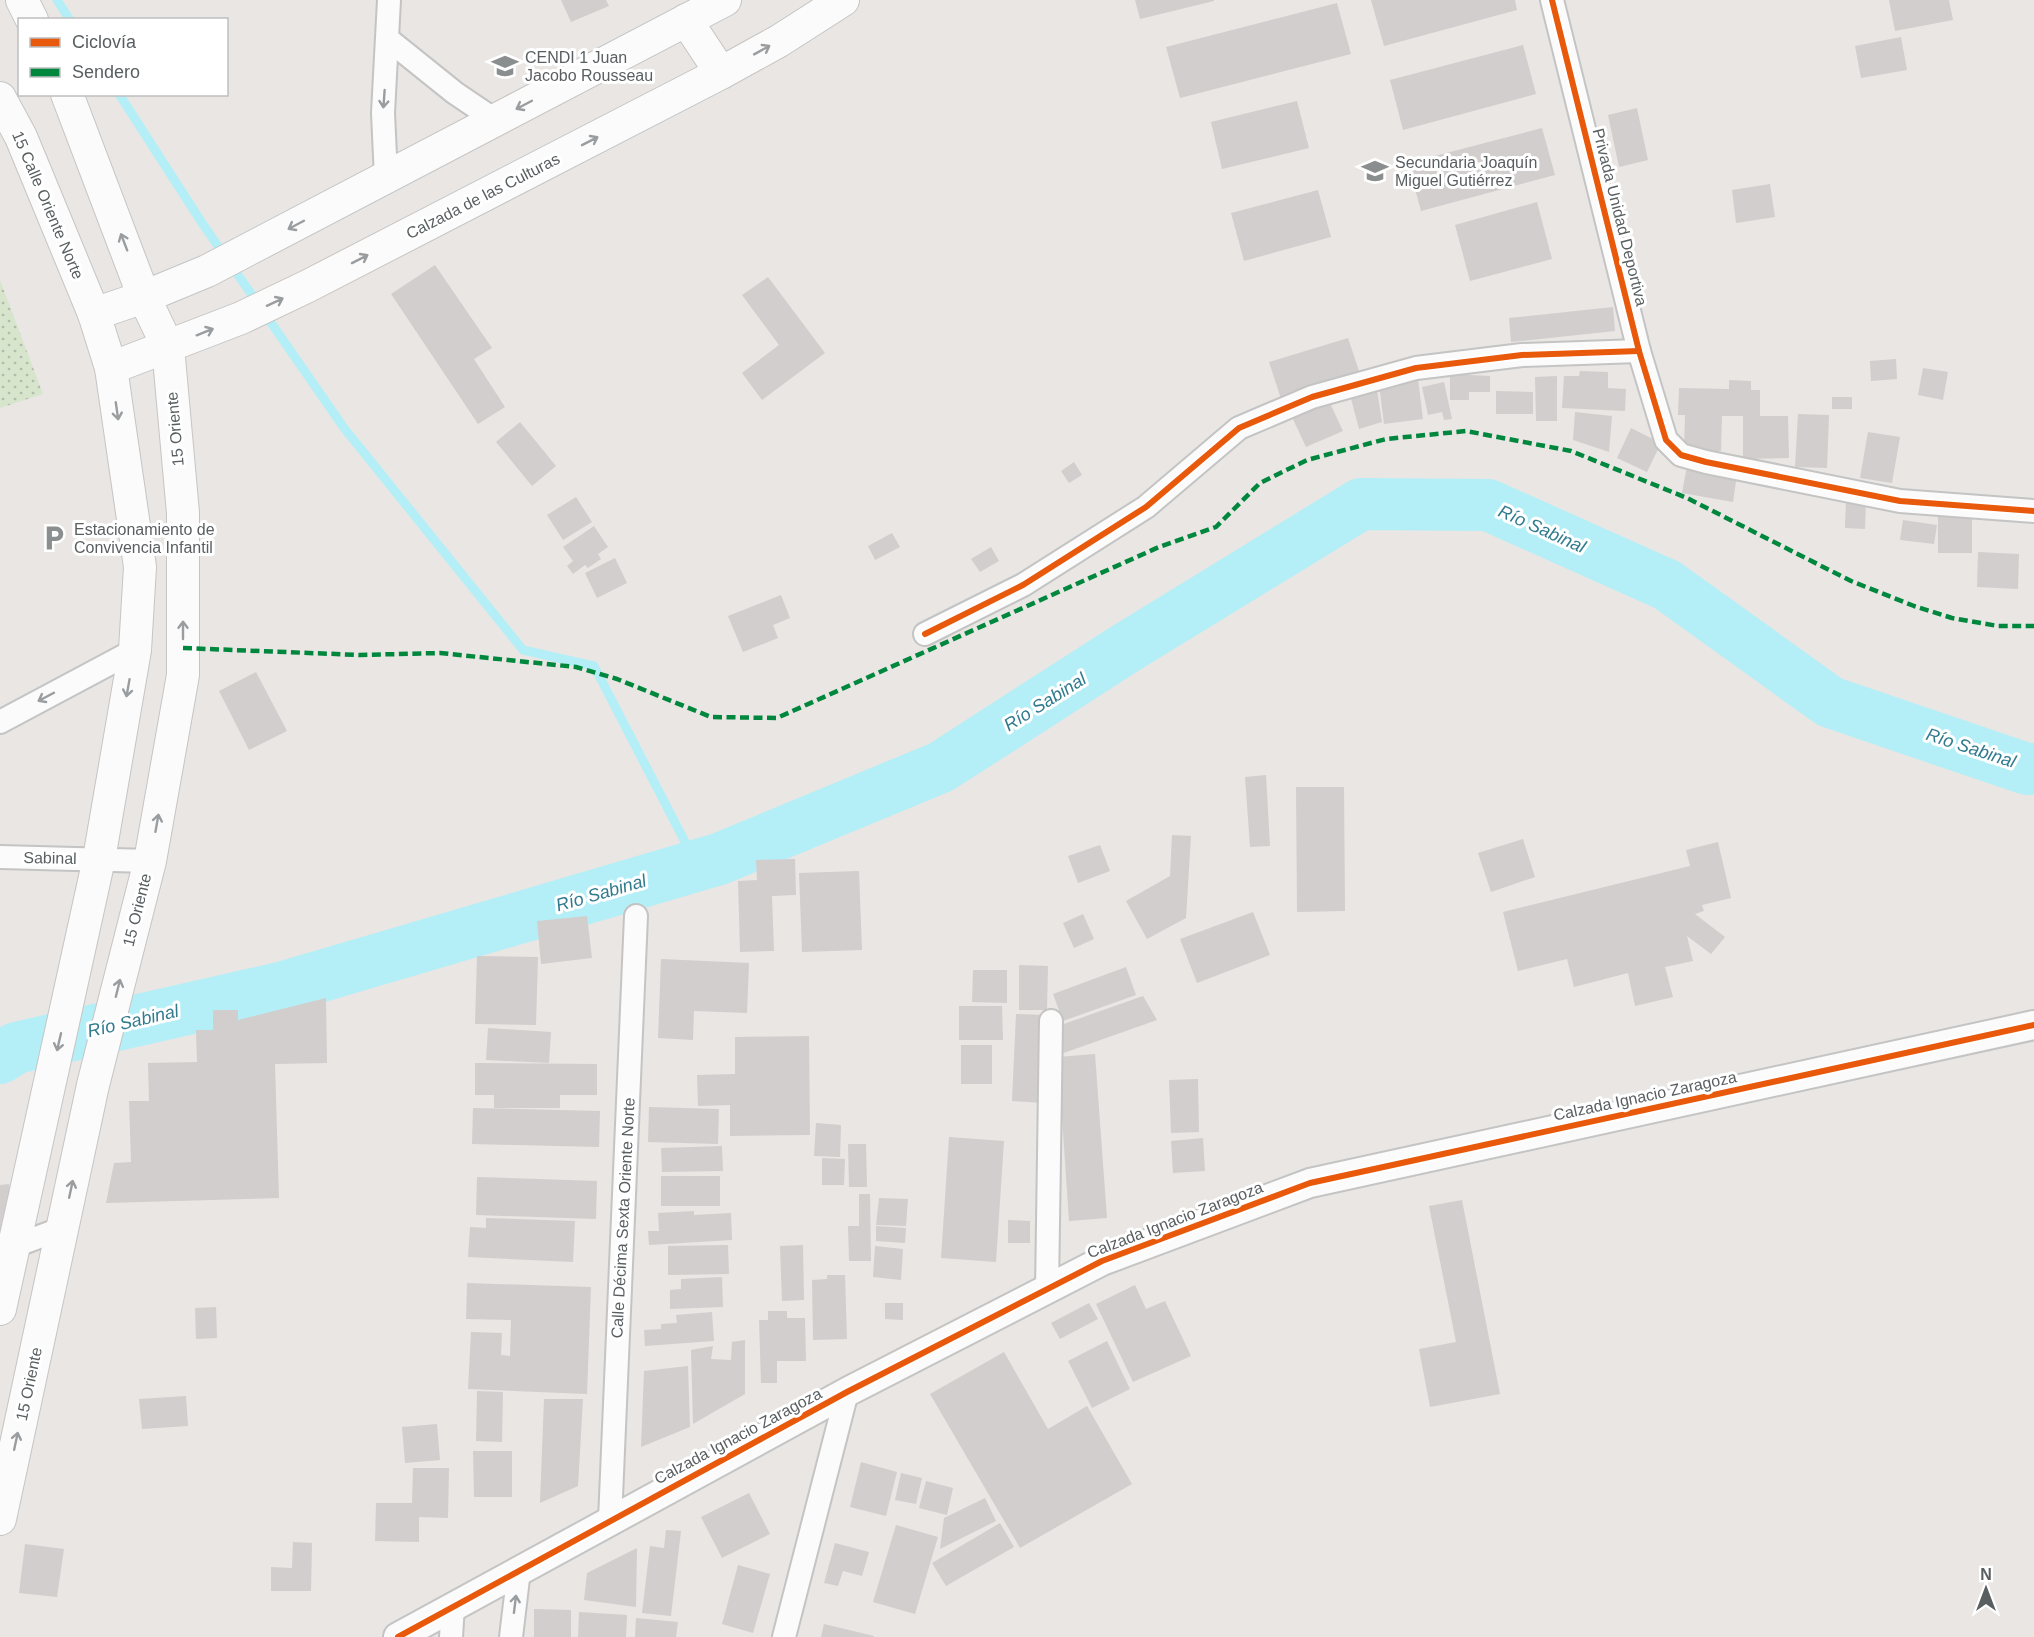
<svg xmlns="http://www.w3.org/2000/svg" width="2034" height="1637" viewBox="0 0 2034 1637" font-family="Helvetica,sans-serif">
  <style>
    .park { fill: url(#park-dots) }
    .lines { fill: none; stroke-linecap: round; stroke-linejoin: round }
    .stream { stroke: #b4eff7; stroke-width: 9 }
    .river { stroke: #b4eff7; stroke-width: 52 }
    .building { fill: #d1cecd }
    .minor-casing { stroke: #c3c4c3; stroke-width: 26 }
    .tertiary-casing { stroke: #c3c4c3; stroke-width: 32 }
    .secondary-casing { stroke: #c5c5c5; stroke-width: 34 }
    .minor { stroke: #fcfbfb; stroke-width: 22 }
    .tertiary { stroke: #fcfbfb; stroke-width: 28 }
    .secondary { stroke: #fcfbfb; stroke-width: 32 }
    .quiet { stroke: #00873e; stroke-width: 4.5; stroke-dasharray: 9 4.5; stroke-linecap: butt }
    .cycleway-casing { stroke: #fff; stroke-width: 10 }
    .cycleway { stroke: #e8590c; stroke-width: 6 }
    .oneway { stroke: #9a9d9f }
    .labels { text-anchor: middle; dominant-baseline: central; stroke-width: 6; stroke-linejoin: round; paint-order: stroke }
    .poi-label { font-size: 16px; fill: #595f61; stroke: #fff; text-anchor: start }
    .street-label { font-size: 16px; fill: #595f61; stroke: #fff }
    .water-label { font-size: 18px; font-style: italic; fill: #317b8e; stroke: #fff }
  </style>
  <defs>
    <pattern id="park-dots" width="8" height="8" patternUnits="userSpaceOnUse" patternTransform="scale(1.5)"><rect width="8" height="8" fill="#d7e5cd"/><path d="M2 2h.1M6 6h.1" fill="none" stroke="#b1bdaa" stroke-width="1.8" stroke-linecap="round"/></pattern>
  </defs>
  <rect width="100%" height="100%" fill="#e9e6e3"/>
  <path class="park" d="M0 280 43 394 0 408Z"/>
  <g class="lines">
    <g class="stream">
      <path d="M57 0 70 20"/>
      <path d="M119 94 202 223 344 428 523 650 594 666 697 865"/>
    </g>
    <path class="river" d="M0 1058 16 1048 284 987 719 859 941 767 1126 648 1361 504 1488 505 1667 585 1830 702 2027 769H2034"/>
  </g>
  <g class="building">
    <path d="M561 0H606L609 6 571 22Z"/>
    <path d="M1135 0H1214V1L1140 19Z"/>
    <path d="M1371 0H1515L1517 10 1384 46Z"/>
    <path d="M1889 0H1949L1953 20 1895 31Z"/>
    <path d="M1337 3 1351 54 1180 98 1166 47Z"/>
    <path d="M1901 37 1907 70 1861 78 1855 46Z"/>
    <path d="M1523 45 1536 94 1403 130 1390 80Z"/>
    <path d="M1297 101 1309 148 1222 169 1211 122Z"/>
    <path d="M1637 108 1648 160 1619 167 1608 115Z"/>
    <path d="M1542 128 1555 175 1421 211 1408 163Z"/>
    <path d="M1770 184 1775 217 1736 223 1732 190Z"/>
    <path d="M1318 190 1331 237 1244 261 1231 213Z"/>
    <path d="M1537 202 1552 259 1470 281 1455 225Z"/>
    <path d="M435 265 492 348 474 359 505 407 478 424 391 294Z"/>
    <path d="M768 277 825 353 762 400 742 373 779 345 742 295Z"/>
    <path d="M1613 307 1615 331 1511 342 1509 318Z"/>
    <path d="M1348 338 1361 377 1282 402 1269 362Z"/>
    <path d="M1896 359 1897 379 1871 381 1870 361Z"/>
    <path d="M1923 368 1948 372 1943 400 1918 395Z"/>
    <path d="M1580 371 1608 372V388L1626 389 1625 411 1562 408 1564 376H1579Z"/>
    <path d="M1450 374 1490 376V392H1469V400H1450Z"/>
    <path d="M1557 376V421H1536L1535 377Z"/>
    <path d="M1418 379 1423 419 1384 424 1379 384Z"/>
    <path d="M1729 380 1751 381V390H1760V416H1788L1789 458 1743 459V416H1722L1721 451H1684L1685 415H1678L1679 388 1729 389Z"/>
    <path d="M1444 382 1452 419 1444 420 1442 412 1428 415 1422 387Z"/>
    <path d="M1376 384 1382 422 1359 429 1349 391Z"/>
    <path d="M1496 391 1533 392V414H1496Z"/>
    <rect x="1832" y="397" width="20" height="12"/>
    <path d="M1328 399 1343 431 1306 447 1291 415Z"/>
    <path d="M1575 412 1612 416 1609 452 1573 440Z"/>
    <path d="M1798 414 1829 415 1827 468 1795 467Z"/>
    <path d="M520 422 556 466 532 486 496 442Z"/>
    <path d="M1631 428 1661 443 1647 472 1617 458Z"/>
    <path d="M1868 432 1900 437 1892 483 1860 478Z"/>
    <path d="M1074 462 1082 475 1069 483 1061 471Z"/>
    <path d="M1687 466 1737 474 1733 502 1682 493Z"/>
    <path d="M576 497 592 522 563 540 547 515Z"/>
    <path d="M1846 501H1866L1865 529 1845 528Z"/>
    <rect x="1938" y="509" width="34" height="44"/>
    <path d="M1903 520 1937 525 1934 544 1900 540Z"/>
    <path d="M594 526 608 547 598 554 601 559 588 568 585 565 573 574 567 566 573 561 563 547Z"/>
    <path d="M892 533 900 547 875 560 868 546Z"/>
    <path d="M991 547 999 561 980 572 971 559Z"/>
    <path d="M1978 552 2019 554 2018 589 1977 587Z"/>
    <path d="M615 558 627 583 597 598 585 573Z"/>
    <path d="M781 595 790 618 773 625 778 638 743 652 728 616Z"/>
    <path d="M256 672 287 731 249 750 219 691Z"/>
    <path d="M1266 775 1270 846 1250 847 1245 777Z"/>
    <path d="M1296 787H1344L1345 911 1297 912Z"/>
    <path d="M1172 835 1191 836 1186 918 1147 939 1126 901 1170 876Z"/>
    <path d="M1523 839 1535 877 1491 892 1478 853Z"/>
    <path d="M1718 842 1731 898 1702 905 1704 911 1695 914 1725 937 1711 954 1687 936 1693 961 1665 967 1673 997 1635 1006 1628 973 1574 987 1567 959 1518 971 1503 912 1690 866 1686 850Z"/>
    <path d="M1100 845 1110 871 1078 883 1068 856Z"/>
    <path d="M795 859 796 895 772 896 774 951 740 952 738 881 757 880 756 860Z"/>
    <path d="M859 871 862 950 802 952 799 873Z"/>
    <path d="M1253 912 1270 955 1197 983 1180 939Z"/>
    <path d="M1083 914 1094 939 1074 948 1063 923Z"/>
    <path d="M587 916 592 958 541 964 537 921Z"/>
    <path d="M477 956 538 957 536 1025 475 1024Z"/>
    <path d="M661 959 749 963 747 1013 694 1011 693 1040 658 1038Z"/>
    <path d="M1019 965 1048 966 1047 1010H1019Z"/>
    <path d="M1126 967 1136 995 1063 1021 1053 994Z"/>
    <path d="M973 970H1007V1003L972 1002Z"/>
    <path d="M1143 996 1157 1020 1058 1055V1026Z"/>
    <path d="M326 998 327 1063 275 1064 279 1198 106 1203 114 1163 131 1162 129 1101H149L148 1063 197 1062 196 1030H213V1010H238V1020Z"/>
    <path d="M959 1006H1002L1003 1040H959Z"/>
    <path d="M1016 1014 1048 1015 1043 1103 1012 1101Z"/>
    <path d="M488 1028 551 1032 549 1063 486 1060Z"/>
    <path d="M809 1036 810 1135 730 1136V1105L698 1106 697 1075 735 1074V1037Z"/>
    <rect x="961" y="1045" width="31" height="39"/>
    <path d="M1095 1054 1107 1218 1069 1221 1058 1057Z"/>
    <path d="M475 1063 597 1064V1095H560V1108H494V1095H475Z"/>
    <path d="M1198 1079 1199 1132 1171 1133 1169 1080Z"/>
    <path d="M649 1107 719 1109 718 1144 648 1142Z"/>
    <path d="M473 1108 600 1111 599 1147 472 1144Z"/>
    <path d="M816 1123 841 1125 840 1157 814 1156Z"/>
    <path d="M949 1137 1004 1141 996 1262 941 1258Z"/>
    <path d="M1203 1138 1205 1171 1173 1173 1171 1141Z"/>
    <path d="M848 1144H866L867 1187H849Z"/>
    <path d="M722 1146 723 1171 662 1172 661 1148Z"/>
    <path d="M822 1158 845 1159 844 1185H822Z"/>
    <rect x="661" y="1176" width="59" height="30"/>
    <path d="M477 1177 597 1181 596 1219 476 1215Z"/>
    <path d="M9 1184 11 1234 0 1237V1185Z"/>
    <path d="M859 1194H870L871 1261H849L848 1226H859Z"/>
    <path d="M879 1198 908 1199 906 1226 876 1225Z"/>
    <path d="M1462 1200 1500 1394 1430 1407 1419 1349 1456 1342 1429 1206Z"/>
    <path d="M694 1211V1215L731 1213 732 1240 649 1245 648 1231H659L658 1213Z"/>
    <path d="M486 1218 575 1221 573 1262 468 1257 470 1227 486 1228Z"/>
    <path d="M1008 1220 1030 1221V1243H1008Z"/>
    <path d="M876 1226 906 1228 905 1243 876 1241Z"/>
    <path d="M728 1245 729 1274 668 1275V1246Z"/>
    <path d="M803 1245 804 1300 782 1301 780 1246Z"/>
    <path d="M875 1246 903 1249 901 1280 873 1277Z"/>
    <path d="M827 1275H845L847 1339 813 1340 812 1280 827 1279Z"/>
    <path d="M722 1277 723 1307 670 1309V1290L681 1289V1279Z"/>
    <path d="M467 1283 591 1287 587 1394 468 1389 471 1332 502 1333 501 1355 510 1356 511 1320 466 1319Z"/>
    <path d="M1135 1285 1146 1309 1165 1301 1191 1356 1133 1382 1096 1304Z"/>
    <path d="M885 1303H903V1320L885 1319Z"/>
    <path d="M1089 1303 1098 1319 1060 1339 1051 1323Z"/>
    <path d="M216 1307 217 1338 196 1339 195 1308Z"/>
    <path d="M768 1311H787V1318H805L806 1361H777V1383H761L759 1320H768Z"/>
    <path d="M712 1312 714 1341 645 1346 644 1330 661 1329V1324L677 1323 676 1315Z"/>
    <path d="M745 1340V1394L693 1424 691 1350 713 1346 711 1359 731 1360 732 1342Z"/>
    <path d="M1107 1341 1130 1389 1092 1408 1068 1361Z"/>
    <path d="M1004 1352 1048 1429 1087 1406 1132 1484 1020 1548 930 1394Z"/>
    <path d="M688 1366 690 1427 641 1447 644 1371Z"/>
    <path d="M477 1391 503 1392 502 1442 476 1441Z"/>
    <path d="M186 1396 188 1426 142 1429 139 1399Z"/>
    <path d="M544 1399H583L578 1486 540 1503Z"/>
    <path d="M437 1424 440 1460 405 1463 402 1427Z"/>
    <path d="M473 1451H512V1497H474Z"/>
    <path d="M861 1462 897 1472 886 1516 850 1507Z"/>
    <path d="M413 1468H449L448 1518 419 1517V1542L375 1541 376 1503H412Z"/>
    <path d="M901 1473 922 1478 916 1504 895 1500Z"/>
    <path d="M926 1481 953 1488 947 1515 919 1508Z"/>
    <path d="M749 1493 770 1534 722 1558 701 1517Z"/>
    <path d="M985 1498 996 1521 940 1549 944 1518Z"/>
    <path d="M1000 1523 1014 1547 946 1586 932 1563Z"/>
    <path d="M896 1525 938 1537 915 1614 873 1602Z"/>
    <path d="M666 1530 681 1531 671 1616 642 1613 650 1546 664 1548Z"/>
    <path d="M293 1542 312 1543 311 1591H271V1567L292 1568Z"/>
    <path d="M835 1543 869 1552 862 1576 843 1571 838 1586 824 1583Z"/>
    <path d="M25 1544 64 1549 57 1597 19 1593Z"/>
    <path d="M637 1548 636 1607 584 1600 587 1573Z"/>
    <path d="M738 1565 770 1574 753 1633 722 1624Z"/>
    <path d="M534 1609 571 1610V1637H534Z"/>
    <path d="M579 1612 627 1615 626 1637H578Z"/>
    <path d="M636 1618 678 1622 676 1637H635Z"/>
    <path d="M824 1624 874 1636V1637H821Z"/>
  </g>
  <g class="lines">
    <g class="minor-casing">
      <g id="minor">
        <path d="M1552 0 1639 351 1666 440 1681 455 1706 462 1900 501 2034 511"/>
        <path d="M389 40 455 93 495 120"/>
        <path d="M386 178 383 113 389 0"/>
        <path d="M925 634 1023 585 1146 507 1239 428 1312 397 1416 368 1522 355 1639 351"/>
        <path d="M0 722 135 650"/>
        <path d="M0 857 150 861"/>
        <path d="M4 1250 63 1228"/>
        <path d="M1047 1290 1051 1021"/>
        <path d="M610 1520 636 916"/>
        <path d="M451 1637 453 1606"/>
        <path d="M511 1637 519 1570"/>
        <path d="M784 1637 847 1392"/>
      </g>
    </g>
    <g class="tertiary-casing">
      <path id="tertiary" d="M398 1637 847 1392 1102 1261 1310 1183 2034 1025"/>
    </g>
    <g class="secondary-casing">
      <g id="secondary">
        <path d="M22 0 32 20"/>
        <path d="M686 20 721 73"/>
        <path d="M0 98 21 137 94 314 111 368 140 567 135 650 99 859 0 1309"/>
        <path d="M94 314 144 297 207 271 725 0"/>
        <path d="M111 368 241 318 308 286 721 73 779 41 843 0"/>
        <path d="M0 1519 93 1085 150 861 183 675V513L168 347 144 297 67 94"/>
      </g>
    </g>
    <use href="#minor" class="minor"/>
    <use href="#tertiary" class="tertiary"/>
    <use href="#secondary" class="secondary"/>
    <path class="quiet" d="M183 648 360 655 440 653 576 667 617 679 711 717 777 718 1159 547 1216 527 1260 483 1307 460 1386 439 1466 431 1571 451 1687 498 1851 581 1914 606 1952 618 1998 626H2034"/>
    <g class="cycleway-casing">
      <g id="cycleway">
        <path d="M1552 0 1639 351 1666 440 1681 455 1706 462 1900 501 2034 511"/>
        <path d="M925 634 1023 585 1146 507 1239 428 1312 397 1416 368 1522 355 1639 351"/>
        <path d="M398 1637 847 1392 1102 1261 1310 1183 2034 1025"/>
      </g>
    </g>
    <use href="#cycleway" class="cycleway"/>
  </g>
  <defs><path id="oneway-shaft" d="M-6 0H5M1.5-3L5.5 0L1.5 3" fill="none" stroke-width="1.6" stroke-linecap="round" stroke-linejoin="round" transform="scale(1.5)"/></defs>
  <g class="oneway">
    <use href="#oneway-shaft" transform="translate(762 50) rotate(-29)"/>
    <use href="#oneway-shaft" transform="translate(384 99) rotate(94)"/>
    <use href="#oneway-shaft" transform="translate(524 105) rotate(152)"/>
    <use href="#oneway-shaft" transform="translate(590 141) rotate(-27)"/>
    <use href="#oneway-shaft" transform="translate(296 225) rotate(152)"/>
    <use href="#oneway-shaft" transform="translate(124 242) rotate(-111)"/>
    <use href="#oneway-shaft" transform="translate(360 259) rotate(-27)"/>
    <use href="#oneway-shaft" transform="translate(275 302) rotate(-25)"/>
    <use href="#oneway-shaft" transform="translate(205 332) rotate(-22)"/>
    <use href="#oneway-shaft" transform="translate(117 411) rotate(82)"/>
    <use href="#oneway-shaft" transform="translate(183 630) rotate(-90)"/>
    <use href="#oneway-shaft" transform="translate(128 688) rotate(100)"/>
    <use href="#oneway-shaft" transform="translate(46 697) rotate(152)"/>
    <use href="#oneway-shaft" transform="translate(157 823) rotate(-80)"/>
    <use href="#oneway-shaft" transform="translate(118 988) rotate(-76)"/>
    <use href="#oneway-shaft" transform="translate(59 1042) rotate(103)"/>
    <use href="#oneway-shaft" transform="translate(71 1189) rotate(-78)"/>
    <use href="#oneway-shaft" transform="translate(16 1441) rotate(-78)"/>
    <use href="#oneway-shaft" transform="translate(515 1604) rotate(-83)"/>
  </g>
  <defs>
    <g id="school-bare" transform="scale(2.07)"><path d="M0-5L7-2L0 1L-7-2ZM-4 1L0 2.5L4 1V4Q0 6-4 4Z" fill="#8b8e8e" stroke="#fff" stroke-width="2.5" paint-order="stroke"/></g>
    <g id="parking-bare" transform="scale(2.07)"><path d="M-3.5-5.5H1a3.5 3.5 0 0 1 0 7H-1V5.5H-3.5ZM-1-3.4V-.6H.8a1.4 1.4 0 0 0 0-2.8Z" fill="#8b8e8e" stroke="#fff" stroke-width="2.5" paint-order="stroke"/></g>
  </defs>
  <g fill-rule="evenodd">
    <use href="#school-bare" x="505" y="66"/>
    <use href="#school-bare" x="1375" y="171"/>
    <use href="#parking-bare" x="54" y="538"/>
  </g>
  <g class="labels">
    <g class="poi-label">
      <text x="525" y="57">CENDI 1 Juan<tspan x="525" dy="18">Jacobo Rousseau</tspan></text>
      <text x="1395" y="162">Secundaria Joaquín<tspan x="1395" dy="18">Miguel Gutiérrez</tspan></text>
      <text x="74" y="529">Estacionamiento de<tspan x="74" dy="18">Convivencia Infantil</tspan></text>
    </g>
    <g class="street-label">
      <text transform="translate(483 196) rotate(-27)">Calzada de las Culturas</text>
      <text transform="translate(48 205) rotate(67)">15 Calle Oriente Norte</text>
      <text transform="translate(1620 217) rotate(76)">Privada Unidad Deportiva</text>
      <text transform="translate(175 429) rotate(-95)">15 Oriente</text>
      <text transform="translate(50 858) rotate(1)">Sabinal</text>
      <text transform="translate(137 910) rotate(-76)">15 Oriente</text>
      <text transform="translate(1645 1096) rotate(-12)">Calzada Ignacio Zaragoza</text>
      <text transform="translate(623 1218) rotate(-87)">Calle Décima Sexta Oriente Norte</text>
      <text transform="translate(1175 1220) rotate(-21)">Calzada Ignacio Zaragoza</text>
      <text transform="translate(29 1384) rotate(-78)">15 Oriente</text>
      <text transform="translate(738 1436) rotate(-28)">Calzada Ignacio Zaragoza</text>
    </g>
    <g class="water-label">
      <text transform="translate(1542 529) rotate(24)">Río Sabinal</text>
      <text transform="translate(1045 702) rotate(-32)">Río Sabinal</text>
      <text transform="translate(1971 748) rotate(18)">Río Sabinal</text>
      <text transform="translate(601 893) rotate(-16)">Río Sabinal</text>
      <text transform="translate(133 1021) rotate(-13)">Río Sabinal</text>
    </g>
  </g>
  <rect x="18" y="18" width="210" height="78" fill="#ffffff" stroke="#bdbfc0" stroke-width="1.5"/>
  <rect x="30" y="38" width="30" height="9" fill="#e8590c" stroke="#bdbfc0" stroke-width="1.5"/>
  <text x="72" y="48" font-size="18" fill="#595f61">Ciclovía</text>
  <rect x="30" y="68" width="30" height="9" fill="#00873e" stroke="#bdbfc0" stroke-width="1.5"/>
  <text x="72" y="78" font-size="18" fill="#595f61">Sendero</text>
  <g transform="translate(1986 1589)" stroke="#ffffff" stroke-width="4.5" paint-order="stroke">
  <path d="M0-4.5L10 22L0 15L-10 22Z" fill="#595f61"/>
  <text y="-9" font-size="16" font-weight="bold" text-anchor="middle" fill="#595f61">N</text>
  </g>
</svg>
